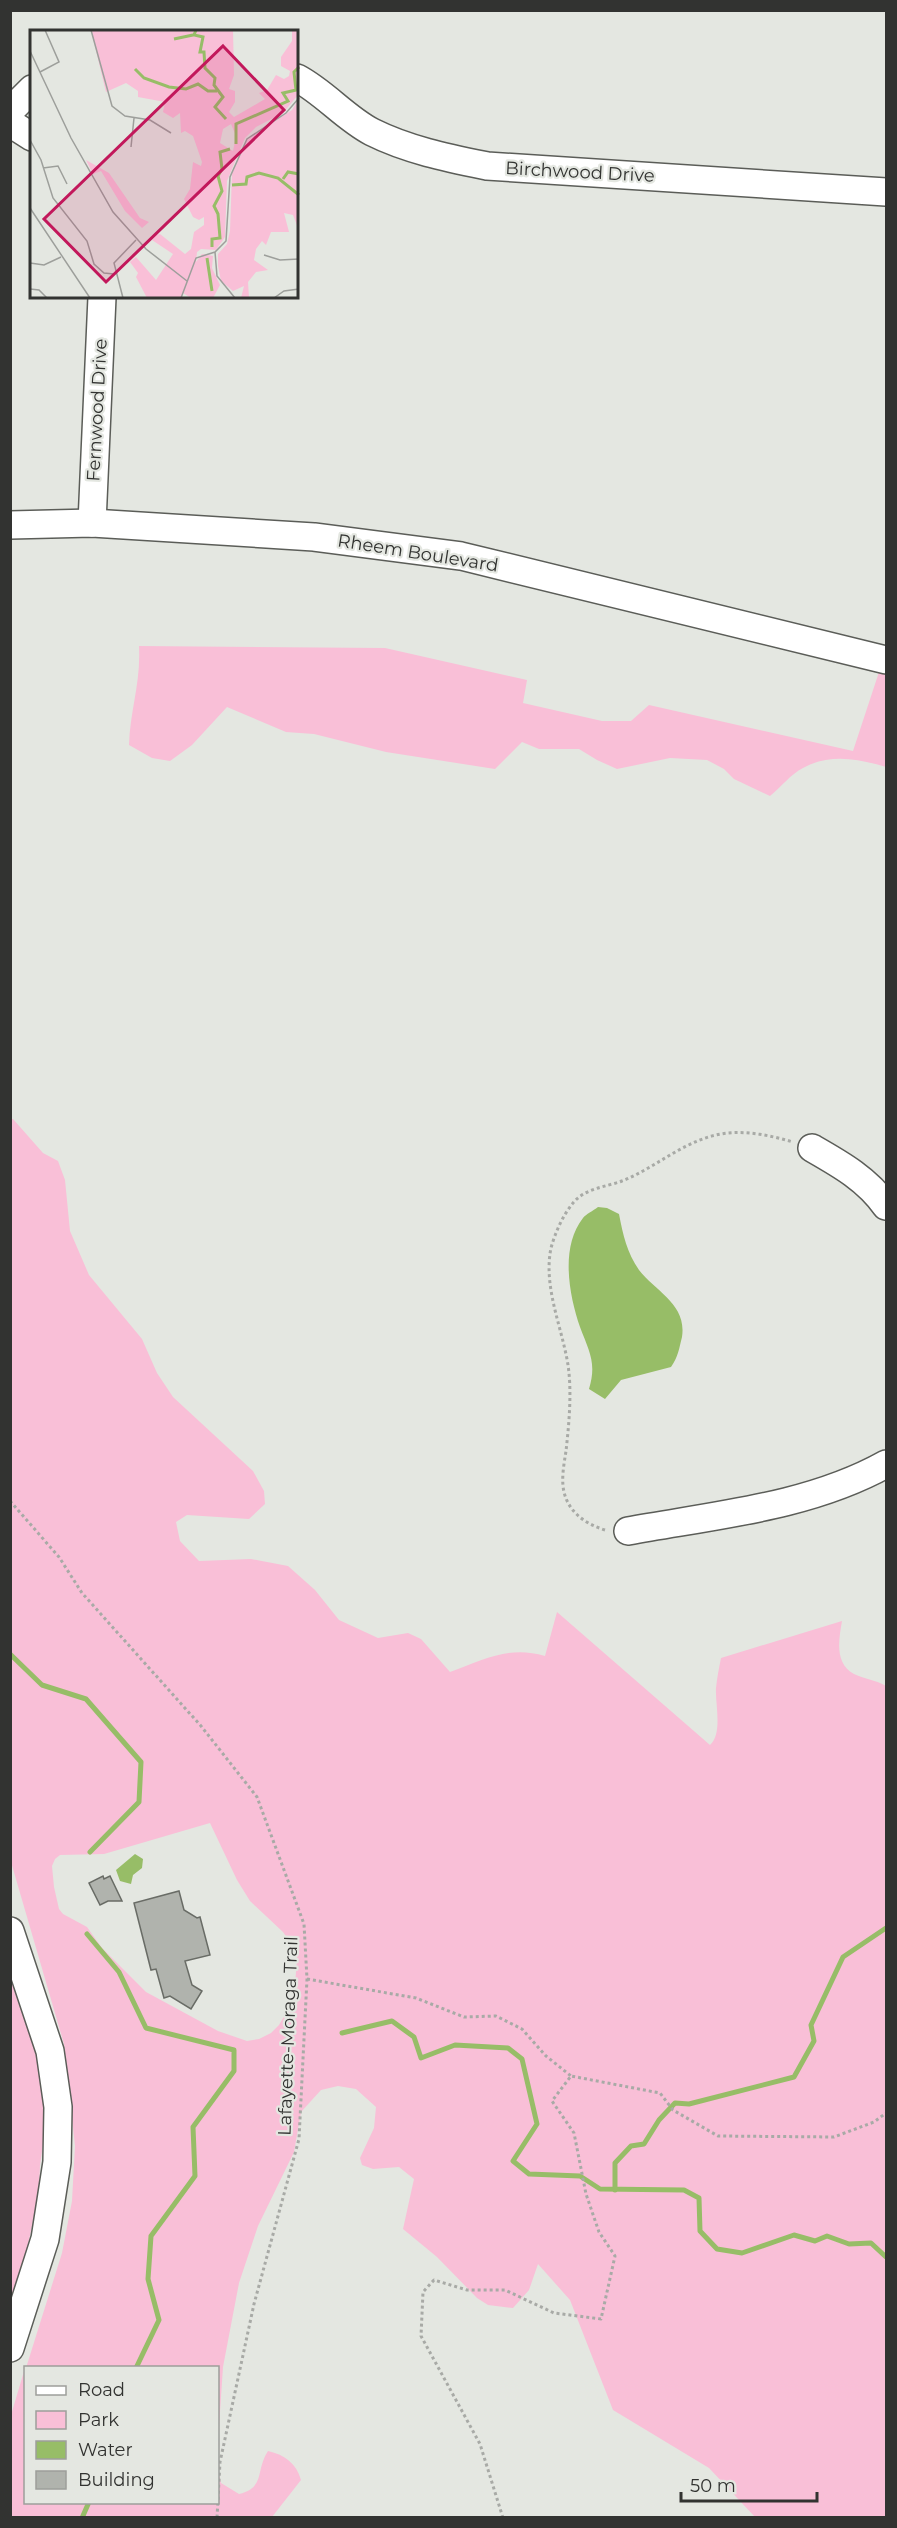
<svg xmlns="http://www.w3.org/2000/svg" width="897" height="2528" viewBox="0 0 897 2528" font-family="Montserrat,sans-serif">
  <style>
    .green { fill: #f9bfd7; fill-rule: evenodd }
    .water { fill: #97bd67 }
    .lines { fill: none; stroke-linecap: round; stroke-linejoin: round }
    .stream { stroke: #97bd67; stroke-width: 5 }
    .building { fill: #b0b3ad; stroke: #696c66; stroke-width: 1.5 }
    .minor-casing { stroke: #5b5d58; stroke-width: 30 }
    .path { stroke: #a8aaa6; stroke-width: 3; stroke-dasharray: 3 3; stroke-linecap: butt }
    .minor { stroke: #fff; stroke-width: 27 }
    .labels { text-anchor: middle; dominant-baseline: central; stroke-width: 4.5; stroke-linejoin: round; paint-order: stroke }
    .street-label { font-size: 18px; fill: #323331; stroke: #e4e7e1 }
    .inset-river { fill: none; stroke: #97bd67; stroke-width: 3 }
    .inset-road { fill: none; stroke: #9d9f9b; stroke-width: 1.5 }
    .view { fill: #c2185b; fill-opacity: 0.15; stroke: #c2185b; stroke-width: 3 }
    .inset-edge { fill: none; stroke: #323331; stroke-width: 3 }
  </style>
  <rect width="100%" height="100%" fill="#e4e7e1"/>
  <g class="green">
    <path d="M139 646 385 648 527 680 523 703 602 721H631L649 705 853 751 879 672 886 674V767C859 759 830 753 803 768 791 774 781 787 770 796L734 779 724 769 707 760 670 758 617 769 597 760 579 749H539L522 742 495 769 386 752 314 734 286 732 227 707 192 745 170 761 152 758 129 745C130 710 141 683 139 646Z"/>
    <path d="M11 1119H13L43 1153 58 1161 65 1180 70 1231 89 1275 142 1339 157 1373 173 1397 253 1471 264 1491 265 1504 249 1519 187 1515 176 1522 180 1541 199 1561 251 1559 288 1566 315 1590 339 1620 378 1638 408 1633 421 1639 450 1672C484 1660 509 1645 545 1656L557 1612 710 1745C723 1733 715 1704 716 1688 717 1678 719 1668 721 1658L842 1621C839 1639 834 1663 854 1674 865 1679 876 1680 886 1686V2517H755L709 2468 613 2410 570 2300 538 2264 529 2290 513 2308 488 2305 477 2298 437 2257 403 2229 414 2179 399 2167 373 2169 362 2165 360 2158 374 2128 376 2107 356 2089 338 2086 321 2090 301 2112 294 2152 258 2226 239 2283 223 2367 218 2442V2368H26L62 2253 72 2201 75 2146 64 2044 11 1862ZM210 1823 237 1880 250 1901 283 1932 294 1948 297 1958 294 1999 279 2025 271 2033 259 2039 247 2041 218 2031 146 1992 102 1948 87 1927 63 1914 59 1909 54 1887 52 1866 55 1859 60 1855 104 1854Z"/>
    <path d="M10 1967 37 2046 47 2117 40 2165 39 2192 19 2288 10 2311Z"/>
    <path d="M25 2368 26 2502H218V2471L221 2483 239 2494C266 2487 255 2471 268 2451 285 2455 296 2463 301 2480L272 2517H11V2415Z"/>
  </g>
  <g class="water">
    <path d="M598 1207 607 1208 619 1214C623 1235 627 1253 639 1270 656 1292 687 1304 682 1337 679 1349 678 1357 671 1367L621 1380 605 1399 589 1389C597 1363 589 1351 580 1327 569 1295 560 1247 583 1218 586 1214 593 1211 598 1207Z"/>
    <path d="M135 1854 143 1859 142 1868 133 1875 131 1884 120 1881 116 1870Z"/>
  </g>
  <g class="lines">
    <g class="stream">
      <path d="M10 1654 42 1685 86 1699 141 1762 139 1802 90 1852"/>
      <path d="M87 1934 119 1972 146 2028 234 2050V2071L193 2127 195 2176 151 2236 148 2279 159 2320 136 2368"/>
      <path d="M342 2033 392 2021 414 2037 421 2058 455 2045 508 2048 522 2059 537 2124 513 2161 529 2174 580 2176 600 2189 684 2190 699 2198 700 2231 717 2249 742 2253 794 2235 815 2241 827 2236 849 2244 871 2243 886 2257"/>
      <path d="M615 2190V2163L631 2146 644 2144 659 2120 675 2103 689 2104 794 2077 814 2041 811 2025 843 1957 886 1928"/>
      <path d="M82 2518 89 2502"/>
    </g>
  </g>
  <g class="building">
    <path d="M103 1876 104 1879 110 1876 122 1901H108L100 1905 89 1883Z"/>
    <path d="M179 1891 184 1910 197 1918 200 1917 210 1955 185 1961 192 1985 202 1991 191 2009 170 1996 164 1998 156 1969 151 1970 134 1903Z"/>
  </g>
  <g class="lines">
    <g class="minor-casing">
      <g id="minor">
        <path d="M297 78C324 92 345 118 372 132 408 150 448 158 487 166L886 192"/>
        <path d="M10 111 32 89"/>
        <path d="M10 123 32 137"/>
        <path d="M92 523 102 297"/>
        <path d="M10 525 92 523 314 537 461 556 886 660"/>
        <path d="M812 1148C840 1164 867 1179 886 1206"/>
        <path d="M628 1531C715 1515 809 1507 886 1464"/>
        <path d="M10 1931 50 2051 58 2107 57 2162 45 2239 10 2348"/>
      </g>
    </g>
    <g class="path">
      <path d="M10 1501 59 1557 82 1593 201 1726 257 1797 304 1924 307 1979 299 2139 254 2304 220 2462 217 2518"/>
      <path d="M605 1530C586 1524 569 1513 564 1492 561 1479 564 1464 566 1451 569 1424 572 1392 568 1365 562 1327 543 1287 551 1248 555 1233 563 1215 573 1203 585 1188 606 1187 622 1181 655 1168 681 1143 716 1135 741 1129 769 1135 793 1142"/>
      <path d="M307 1979 416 1998 464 2017 496 2016 522 2029 546 2056 571 2076"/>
      <path d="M503 2518 480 2444 421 2336 423 2292 434 2280 467 2290H505L554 2313 601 2319 615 2256 599 2232 586 2194 574 2133 552 2101 571 2076 660 2093 673 2110 718 2136 834 2137 874 2122 886 2113"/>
    </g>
    <use href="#minor" class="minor"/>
  </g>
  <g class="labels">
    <g class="street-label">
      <text transform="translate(580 172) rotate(3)">Birchwood Drive</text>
      <text transform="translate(97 410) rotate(-87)">Fernwood Drive</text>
      <text transform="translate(418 553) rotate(9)">Rheem Boulevard</text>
      <text transform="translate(288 2036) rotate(-88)">Lafayette-Moraga Trail</text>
    </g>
  </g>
  <g transform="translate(30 30)">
    <rect width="268" height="268" fill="#e4e7e1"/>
    <path d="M61 0H203L204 45 199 59 205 61V72L199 82 204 87 235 69 229 63 237 60 246 45 254 49 259 46 260 41 251 36V27L262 11V0H268V65L253 83 226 97 215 108 197 151 195 207 186 220 171 219 167 222 166 232 172 224 183 226 182 238 190 255 183 268H161L153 263 151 268H117L106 247 108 243 100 232 106 227 126 250 143 224 122 210 126 205 130 204 155 224 161 219 164 202 174 195V187L169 190 163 187 154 169 160 159 163 132 171 136 172 132 163 106 155 101 151 103 150 83 143 88 133 82 135 72 108 67V61L96 53 76 62ZM201 94 206 106 203 121 190 113 193 99ZM268 70V198L263 185 254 183 259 202H241L236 215 232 211 226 219 224 230 238 240 226 242 218 252 219 268H211L214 256 203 261 191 251 188 236V224L197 214 200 201 202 143 217 110 262 80ZM56 130 79 143 110 188 119 192 112 198 95 181 71 141 63 144Z" fill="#f9bfd7" fill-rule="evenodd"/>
    <path class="inset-river" d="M166 0 164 5 173 7 170 22H174L175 38 185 48 184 55 193 67 185 77 196 89M144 9 163 5M105 39 114 48 139 57 156 59 168 54 178 61H187M206 114V94L258 71 253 63 266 60 264 42 269 37M253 149 258 142 269 144M202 155 216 154 217 147 229 143 248 148 269 165M182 217V209L190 208 188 184 184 176 192 161 188 146 192 139 190 122 200 119M177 228 182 261"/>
    <path class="inset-road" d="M61 0 82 76 95 86 120 90 141 103M0 21 41 108 83 182 116 219 157 251M10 42 29 32 15 0M0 110 11 130 23 168 57 211 64 234 74 243 84 244M101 117 104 88M13 138 28 136 37 154M0 178 60 268M185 222 187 246 205 268M234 225 250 230 269 229M0 233 14 235 31 227M0 259 9 260 17 268M93 268 84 233 106 210M151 268 166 228 185 222 196 211 200 147 217 109 256 83 269 68M244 268 254 261 269 259"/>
    <path class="view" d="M193 16 254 80 76 252 14 189Z"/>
    <rect width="268" height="268" class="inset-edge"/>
  </g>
  <rect width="897" height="2528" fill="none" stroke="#323331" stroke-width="24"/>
  <rect x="24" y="2366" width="195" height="138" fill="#e4e7e1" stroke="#9d9f9b" stroke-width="1.5"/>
  <rect x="36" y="2386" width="30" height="9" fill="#ffffff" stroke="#9d9f9b" stroke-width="1.5"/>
  <text x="78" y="2396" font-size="18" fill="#323331">Road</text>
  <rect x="36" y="2411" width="30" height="18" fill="#f9bfd7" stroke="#9d9f9b" stroke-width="1.5"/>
  <text x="78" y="2426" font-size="18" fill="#323331">Park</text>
  <rect x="36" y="2441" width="30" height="18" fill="#97bd67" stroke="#9d9f9b" stroke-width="1.5"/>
  <text x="78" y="2456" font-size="18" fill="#323331">Water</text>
  <rect x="36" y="2471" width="30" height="18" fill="#b0b3ad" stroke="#9d9f9b" stroke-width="1.5"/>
  <text x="78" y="2486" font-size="18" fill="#323331">Building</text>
  <path d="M681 2492v9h136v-9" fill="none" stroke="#323331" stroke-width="3"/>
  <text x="690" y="2492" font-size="18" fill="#323331" stroke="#e4e7e1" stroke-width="4.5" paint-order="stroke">50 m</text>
</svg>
